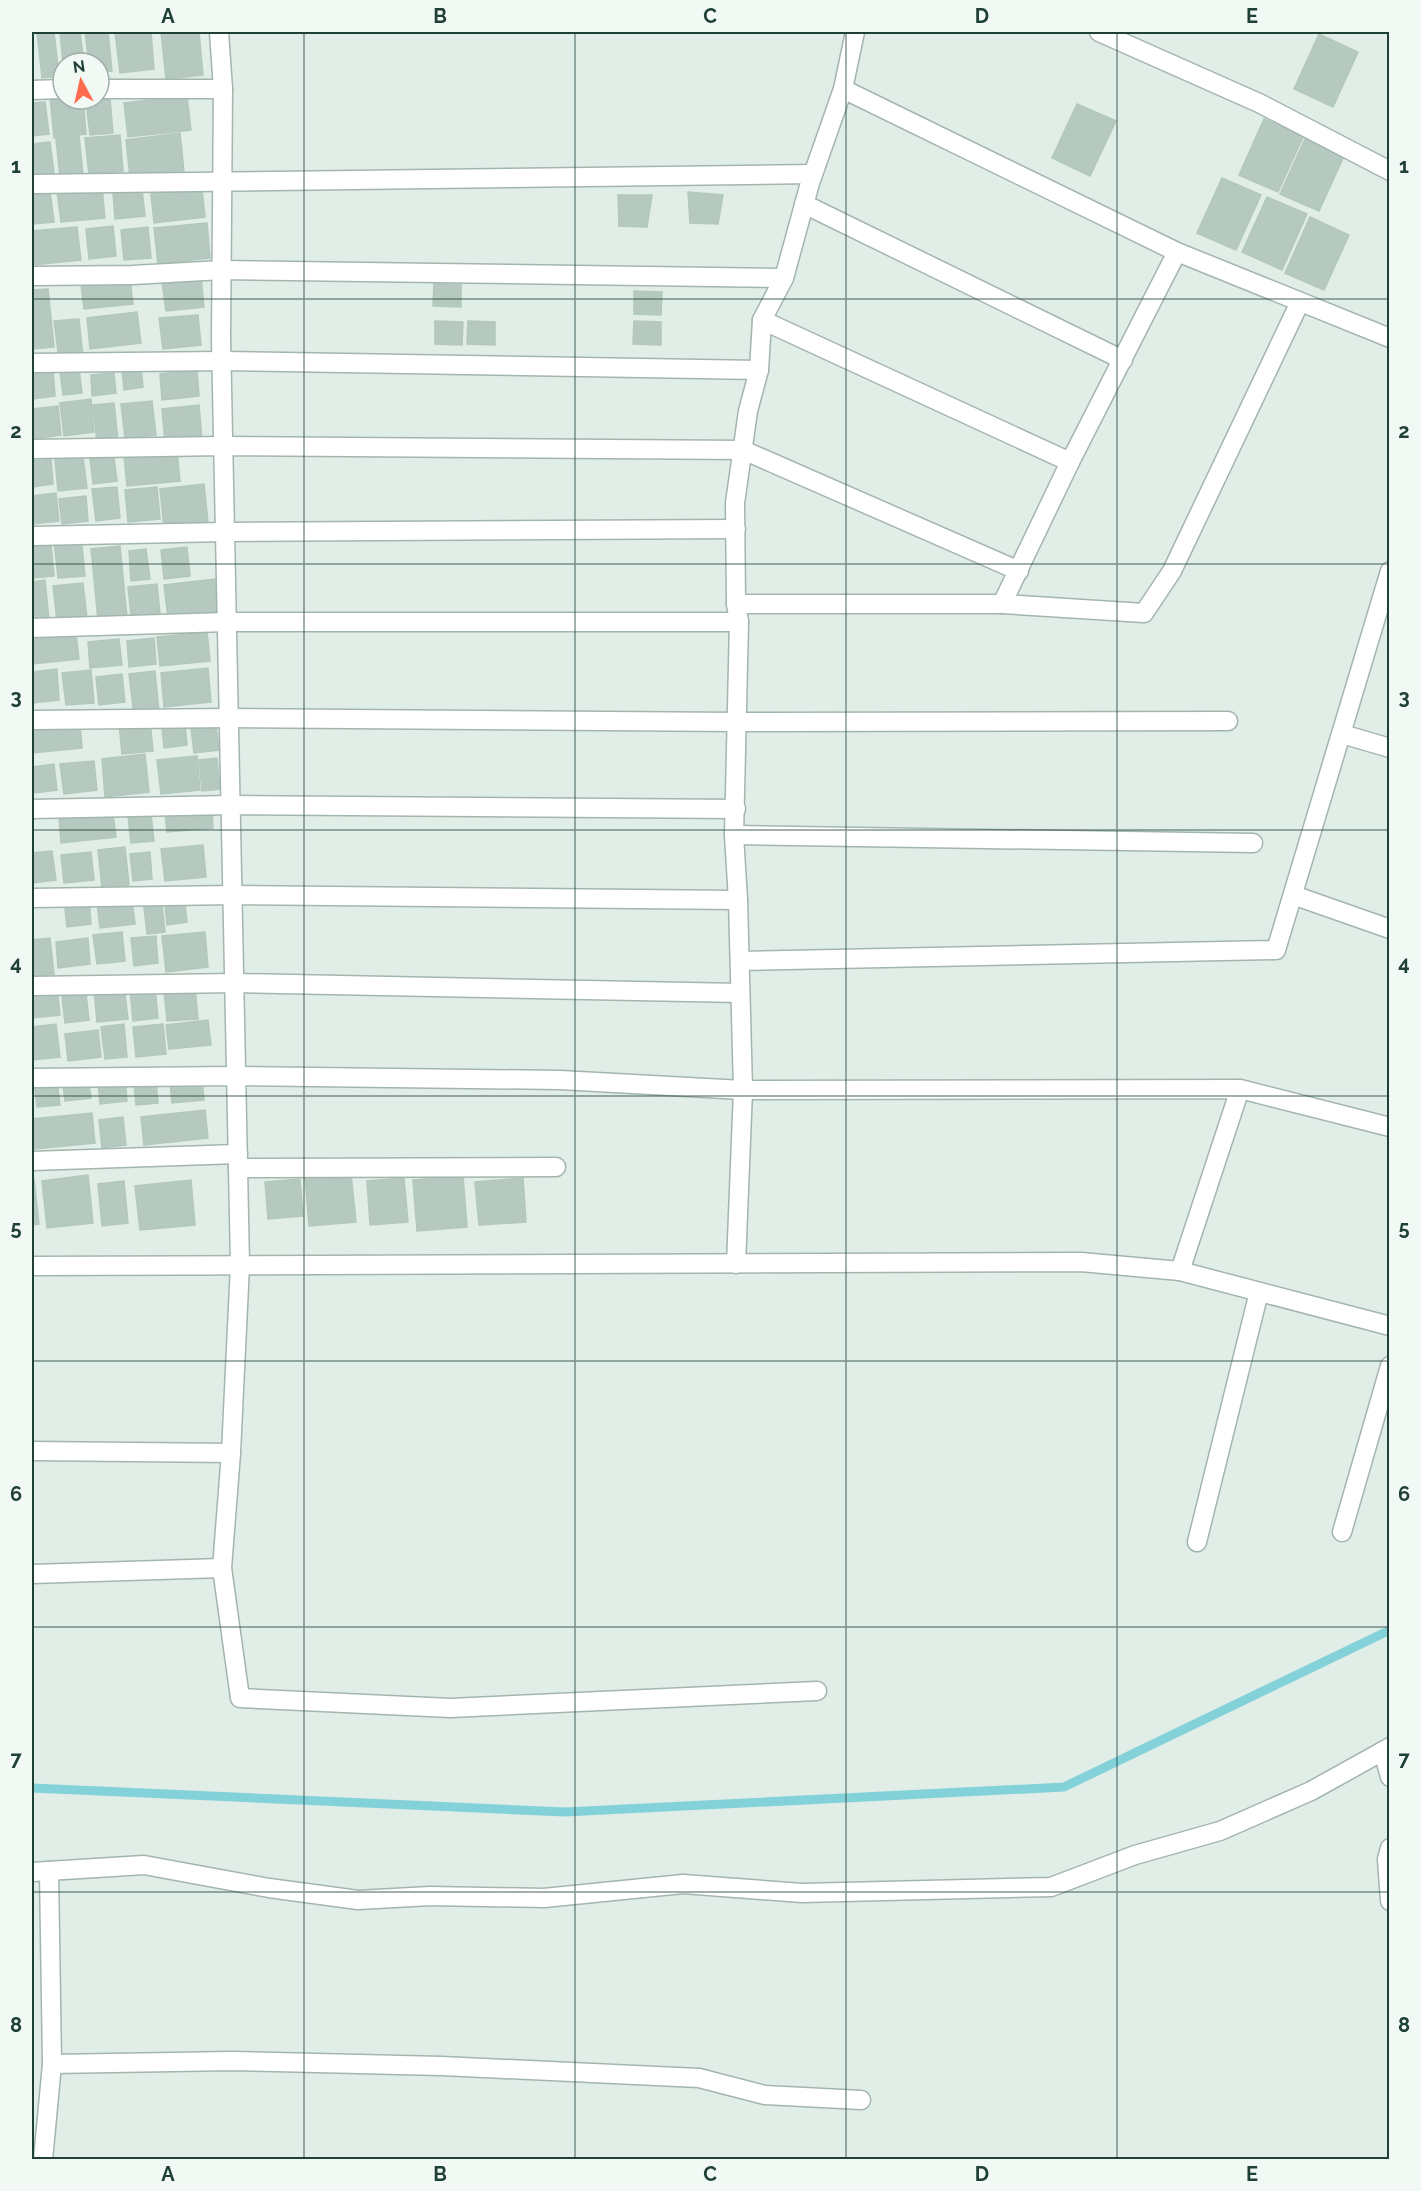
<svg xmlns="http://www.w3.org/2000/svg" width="1421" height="2191" viewBox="0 0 1421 2191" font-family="Raleway,sans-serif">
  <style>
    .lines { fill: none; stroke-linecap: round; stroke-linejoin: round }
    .stream { stroke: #83d2d9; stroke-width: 9 }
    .building { fill: #b6c9c0; stroke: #b3c8bd; stroke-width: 1.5 }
    .street-casing { stroke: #a3b6ae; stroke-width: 21 }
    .street { stroke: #fff; stroke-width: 18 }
    .grid { fill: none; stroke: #1f4035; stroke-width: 1.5; stroke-opacity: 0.55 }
    .neatline { fill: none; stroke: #1f4035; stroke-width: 2 }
    .grid-label { font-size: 20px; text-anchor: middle; font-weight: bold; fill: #1f4035 }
  </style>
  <rect width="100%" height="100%" fill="#e1ede7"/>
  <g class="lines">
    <path class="stream" d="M32 1788 565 1812 1064 1787 1390 1630"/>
  </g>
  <g class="building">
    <path d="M37 32H54L59 76 42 78Z"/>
    <path d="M60 32H80L84 63H63Z"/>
    <path d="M85 32H108L112 71 99 72V63H89Z"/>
    <path d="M115 32H151L154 69 120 73Z"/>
    <path d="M161 32H199L203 75 166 79Z"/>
    <path d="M1319 34 1358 52 1333 107 1294 89Z"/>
    <path d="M63 96V99H83L86 134 54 138 50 97Z"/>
    <path d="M187 96 191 130 128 137 124 103Z"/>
    <path d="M110 99 113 133 90 135 86 102Z"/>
    <path d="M45 102 49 134 32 136V103Z"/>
    <path d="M1077 104 1116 121 1090 176 1052 158Z"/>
    <path d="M1264 119 1303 137 1278 192 1239 175Z"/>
    <path d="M180 133 184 172 130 178 126 140Z"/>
    <path d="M120 135 123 171 89 175 85 138Z"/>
    <path d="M79 136 83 175 60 178 56 139Z"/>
    <path d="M1305 139 1344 156 1319 211 1280 194Z"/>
    <path d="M50 142 54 173 32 175V144Z"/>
    <path d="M1222 178 1261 195 1236 250 1197 233Z"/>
    <path d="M102 187 105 218 61 222 57 191Z"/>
    <path d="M142 189 145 216 115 219 113 192Z"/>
    <path d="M202 189 205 217 154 223 151 194Z"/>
    <path d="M50 191 54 222 32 224V193Z"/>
    <path d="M688 192 723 195 718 224 690 223Z"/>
    <path d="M618 195H652L647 227 619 226Z"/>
    <path d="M1267 197 1307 214 1282 270 1242 252Z"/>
    <path d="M1310 217 1349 235 1324 290 1285 273Z"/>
    <path d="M207 223 210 258 158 264 154 228Z"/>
    <path d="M113 226 116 256 89 259 86 229Z"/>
    <path d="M77 227 81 260 32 265V231Z"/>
    <path d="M148 227 151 258 124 260 121 230Z"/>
    <path d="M201 278 204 307 166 311 162 282Z"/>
    <path d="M130 279 133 304 84 309 81 284Z"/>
    <path d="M434 284 461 285V307L433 306Z"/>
    <path d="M48 289 54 347 32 349V290Z"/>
    <path d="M634 291 662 292 661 315 634 314Z"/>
    <path d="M137 312 141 343 90 349 87 318Z"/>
    <path d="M198 315 201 345 163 349 159 318Z"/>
    <path d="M79 319 83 357 59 359 54 321Z"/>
    <path d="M435 321 463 322 462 345 435 344Z"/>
    <path d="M468 321 495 322V345L467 344Z"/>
    <path d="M634 321 661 322V345L633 344Z"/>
    <path d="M141 367 143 387 124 390 122 369Z"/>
    <path d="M79 369 82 393 63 395 60 371Z"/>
    <path d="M53 370 55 396 32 399V372Z"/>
    <path d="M197 370 199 396 162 400 160 374Z"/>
    <path d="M114 373 116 393 92 396 91 375Z"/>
    <path d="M91 399 94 432 64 436 60 403Z"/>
    <path d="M152 401 156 435 125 438 121 404Z"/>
    <path d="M114 403 118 440 97 442 93 405Z"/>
    <path d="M199 405 202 439 165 443 162 409Z"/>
    <path d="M58 406 61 435 32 439V409Z"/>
    <path d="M177 451 180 481 127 486 124 456Z"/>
    <path d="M83 457 87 488 58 491 55 460Z"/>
    <path d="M114 457 117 481 93 484 90 459Z"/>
    <path d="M51 459 53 484 32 487V461Z"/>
    <path d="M204 484 208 523 164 527 160 489Z"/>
    <path d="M117 487 120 518 96 521 92 489Z"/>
    <path d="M157 487 160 519 128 522 125 490Z"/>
    <path d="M56 493 59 521 32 524V496Z"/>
    <path d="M86 496 88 521 62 524 59 499Z"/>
    <path d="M81 537 85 576 58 578 54 540Z"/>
    <path d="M51 545 54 576 32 578V547Z"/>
    <path d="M120 546 127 617 98 620 91 549Z"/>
    <path d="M187 547 190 576 164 579 161 550Z"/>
    <path d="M146 549 150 579 131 581 129 551Z"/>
    <path d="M215 579 219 613 168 618 164 585Z"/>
    <path d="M45 580 49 619 32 620V582Z"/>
    <path d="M83 583 87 618 57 621 53 586Z"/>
    <path d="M157 584 160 613 131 616 128 587Z"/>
    <path d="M207 632 210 661 160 666 157 637Z"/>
    <path d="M76 634 79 659 32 664V638Z"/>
    <path d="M154 638 156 664 129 667 127 641Z"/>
    <path d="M119 639 122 665 90 668 88 642Z"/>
    <path d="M208 668 211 702 164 707 161 673Z"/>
    <path d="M57 669 59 700 32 703V672Z"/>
    <path d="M91 670 94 703 66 705 62 673Z"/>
    <path d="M155 671 159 712 134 715 129 674Z"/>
    <path d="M122 674 125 702 99 705 96 677Z"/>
    <path d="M150 721 153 751 122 754 119 724Z"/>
    <path d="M80 724 82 748 32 753V729Z"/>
    <path d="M185 724 187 745 164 748 162 727Z"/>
    <path d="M216 726 219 750 194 753 191 728Z"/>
    <path d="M145 754 149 792 105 797 102 759Z"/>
    <path d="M197 756 200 790 161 794 157 760Z"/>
    <path d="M217 758 220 789 202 791 199 760Z"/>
    <path d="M94 761 97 790 64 794 60 764Z"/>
    <path d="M54 764 57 790 35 793 33 767Z"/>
    <path d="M212 808 213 828 167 832 165 813Z"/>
    <path d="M113 813 116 837 61 843 59 818Z"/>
    <path d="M151 814 154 841 131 843 128 816Z"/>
    <path d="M203 845 206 877 165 881 161 849Z"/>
    <path d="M125 847 129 885 102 888 98 850Z"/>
    <path d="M52 851 56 880 32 883V853Z"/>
    <path d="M91 852 94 880 64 883 61 855Z"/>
    <path d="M150 852 152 879 133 881 130 854Z"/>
    <path d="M89 898 91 924 67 927 64 900Z"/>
    <path d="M132 900 135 924 100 928 97 904Z"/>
    <path d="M185 903 187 922 167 925 165 905Z"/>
    <path d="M162 905 165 932 147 934 144 907Z"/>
    <path d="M122 932 125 961 97 964 93 935Z"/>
    <path d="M205 932 208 967 166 972 162 936Z"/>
    <path d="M156 936 158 963 134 966 131 938Z"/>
    <path d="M50 938 54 974 32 977V940Z"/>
    <path d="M88 938 90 964 58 968 56 942Z"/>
    <path d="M85 985 89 1020 65 1023 61 987Z"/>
    <path d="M57 986 60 1015 32 1018V989Z"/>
    <path d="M124 986 128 1019 97 1022 94 990Z"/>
    <path d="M155 987 158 1018 133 1021 130 990Z"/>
    <path d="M195 987 198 1019 167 1021 164 991Z"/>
    <path d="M208 1020 211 1045 169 1049 166 1025Z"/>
    <path d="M56 1024 60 1057 32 1060V1027Z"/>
    <path d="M124 1024 127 1057 105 1059 101 1027Z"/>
    <path d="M163 1024 166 1054 136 1057 133 1027Z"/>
    <path d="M98 1030 101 1057 68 1061 65 1034Z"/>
    <path d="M125 1078 127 1101 100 1104 98 1082Z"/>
    <path d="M202 1079 204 1100 172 1103 170 1083Z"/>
    <path d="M57 1080 60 1105 37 1107 34 1082Z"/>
    <path d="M156 1081 158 1103 136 1105 134 1084Z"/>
    <path d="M89 1083 91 1098 65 1101 63 1085Z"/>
    <path d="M205 1110 208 1138 144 1145 141 1117Z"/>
    <path d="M92 1113 95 1143 34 1149 32 1119Z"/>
    <path d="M123 1117 126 1145 102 1148 99 1120Z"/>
    <path d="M351 1174 356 1222 309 1226 305 1178Z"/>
    <path d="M88 1175 93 1223 47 1228 42 1181Z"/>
    <path d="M463 1176 467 1227 417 1231 413 1180Z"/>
    <path d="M404 1178 408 1222 370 1225 367 1181Z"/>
    <path d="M523 1178 526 1222 479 1225 475 1182Z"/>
    <path d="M32 1179H34L39 1224 32 1225Z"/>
    <path d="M300 1179 303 1216 268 1219 265 1182Z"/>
    <path d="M191 1180 195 1225 140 1230 135 1186Z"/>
    <path d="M124 1181 128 1223 102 1226 98 1184Z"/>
  </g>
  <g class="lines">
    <g class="street-casing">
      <g id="street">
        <path d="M1099 32 1259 103 1390 171"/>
        <path d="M99 89H223"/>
        <path d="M843 89 1177 252 1390 338"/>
        <path d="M32 90 63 89"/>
        <path d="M32 184 813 174"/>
        <path d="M804 204 1123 360"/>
        <path d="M32 276 133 275 222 270 784 278"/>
        <path d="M762 320 1070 462"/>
        <path d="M32 363 222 361 759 370"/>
        <path d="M32 449 223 446 743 450 1019 571"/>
        <path d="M32 536 225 532 736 529"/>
        <path d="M736 604H1002L1070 462 1177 252"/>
        <path d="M1002 604 1144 613 1172 571 1300 302"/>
        <path d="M32 628 227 622H739"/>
        <path d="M32 720 229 718 736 722 1228 721"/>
        <path d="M1342 734 1390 748"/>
        <path d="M32 809 231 805 736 809"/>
        <path d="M734 835 1253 843"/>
        <path d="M1293 895 1390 929"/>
        <path d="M32 898 233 895 738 900"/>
        <path d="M740 961 1276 950 1390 571"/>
        <path d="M32 986 235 983 740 993"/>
        <path d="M32 1078 236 1076 560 1080 743 1090 1240 1089 1180 1271"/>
        <path d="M1240 1089 1390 1127"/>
        <path d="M32 1161 238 1154"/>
        <path d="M238 1168 556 1167"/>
        <path d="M736 1264 743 1090 738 900 734 835 739 622 736 604 735 503 748 411 759 370 762 320 784 278 810 183 843 89 855 32"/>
        <path d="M32 1266 1081 1262 1180 1271 1390 1326"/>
        <path d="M32 1451 231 1453 240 1265 221 338 223 89 219 32"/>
        <path d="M231 1453 222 1568 240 1698 450 1708 817 1691"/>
        <path d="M1342 1532 1390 1366"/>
        <path d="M1197 1542 1259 1292"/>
        <path d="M32 1574 222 1568"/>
        <path d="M1390 1747 1383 1751 1390 1777"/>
        <path d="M1390 1848 1387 1859 1390 1901"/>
        <path d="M49 1871 52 2064"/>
        <path d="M32 1872 144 1865 269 1888 358 1900 430 1896 544 1898 683 1884 802 1893 1051 1887 1135 1855 1220 1831 1311 1791 1383 1751"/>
        <path d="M43 2160 52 2064 233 2061 442 2066 699 2078 765 2095 861 2100"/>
      </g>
    </g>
    <use href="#street" class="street"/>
  </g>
  <path class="grid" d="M304 32V2160M575 32V2160M846 32V2160M1117 32V2160M32 299H1390M32 564H1390M32 830H1390M32 1096H1390M32 1361H1390M32 1627H1390M32 1892H1390"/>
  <rect width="1421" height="2191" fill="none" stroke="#f2f9f5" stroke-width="66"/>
  <g transform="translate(81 81) rotate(352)"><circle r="28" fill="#f2f9f5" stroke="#9eafa8" stroke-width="1.5"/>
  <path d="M0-4.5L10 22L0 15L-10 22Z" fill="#ff6b4e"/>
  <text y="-9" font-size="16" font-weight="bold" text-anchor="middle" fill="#1f4035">N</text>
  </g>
  <rect x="33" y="33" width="1355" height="2125" class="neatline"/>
  <g class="grid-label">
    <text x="168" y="23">A</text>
    <text x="440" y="23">B</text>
    <text x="710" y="23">C</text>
    <text x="982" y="23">D</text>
    <text x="1252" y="23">E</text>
    <text x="16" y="173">1</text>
    <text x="1404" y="173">1</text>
    <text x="16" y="438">2</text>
    <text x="1404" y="438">2</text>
    <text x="16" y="704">3</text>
    <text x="1404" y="704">3</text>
    <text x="16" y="970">4</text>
    <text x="1404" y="970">4</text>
    <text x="16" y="1235">5</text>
    <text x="1404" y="1235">5</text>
    <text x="16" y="1501">6</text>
    <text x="1404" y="1501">6</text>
    <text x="16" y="1766">7</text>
    <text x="1404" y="1766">7</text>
    <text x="16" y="2032">8</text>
    <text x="1404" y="2032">8</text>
    <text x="168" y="2181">A</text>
    <text x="440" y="2181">B</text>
    <text x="710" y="2181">C</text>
    <text x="982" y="2181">D</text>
    <text x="1252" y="2181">E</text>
  </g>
</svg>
